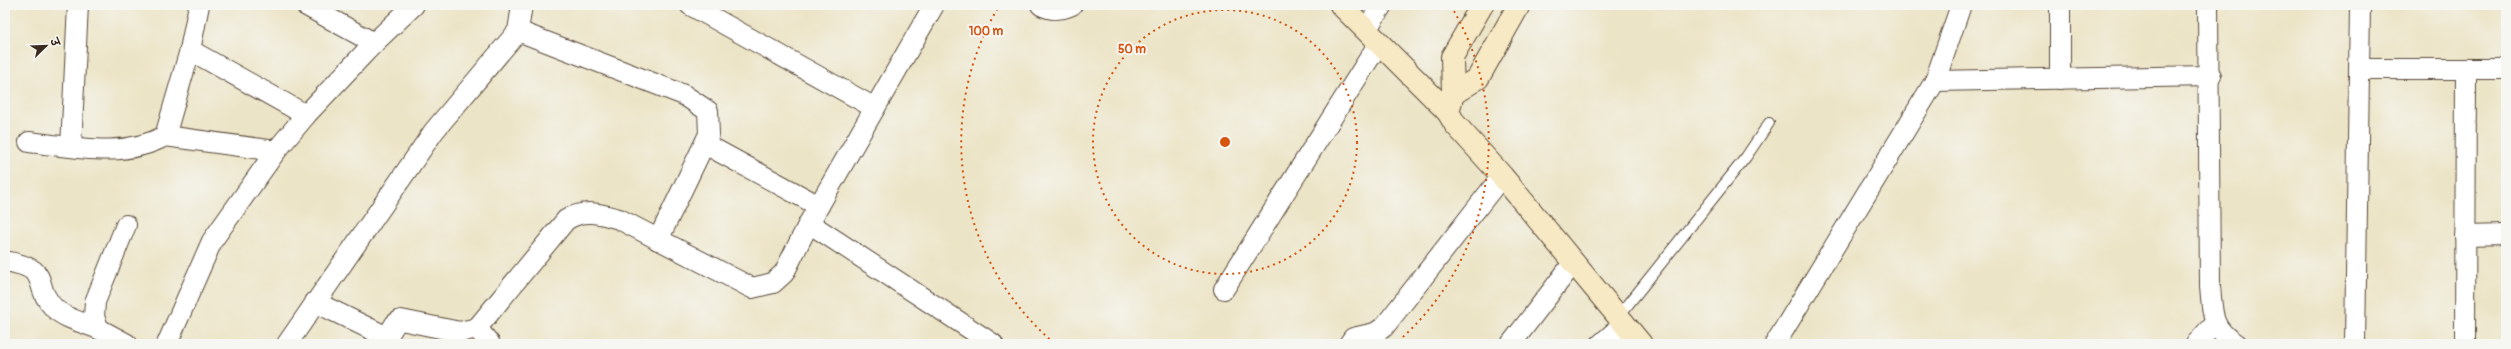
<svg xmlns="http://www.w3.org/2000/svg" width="2511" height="349" viewBox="0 0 2511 349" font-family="Pangolin,'Playpen Sans Deva',sans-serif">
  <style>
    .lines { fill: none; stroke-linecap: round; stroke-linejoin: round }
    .lane-casing { stroke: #564637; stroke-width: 12 }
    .street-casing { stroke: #564637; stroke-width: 22 }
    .secondary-casing { stroke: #564637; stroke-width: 24 }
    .lane { stroke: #fff; stroke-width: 10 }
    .street { stroke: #fff; stroke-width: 20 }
    .secondary { stroke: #f7e9c3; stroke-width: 22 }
    .ring { fill: none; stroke: #d7540e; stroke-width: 2; stroke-dasharray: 2 4 }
    .centre { fill: #d7540e; stroke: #f6f6f2; stroke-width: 2 }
    .ring-label { font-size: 12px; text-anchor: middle; font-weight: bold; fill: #d7540e; stroke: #f6f6f2; stroke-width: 4; stroke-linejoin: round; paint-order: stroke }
  </style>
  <rect width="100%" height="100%" fill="#f6f6f2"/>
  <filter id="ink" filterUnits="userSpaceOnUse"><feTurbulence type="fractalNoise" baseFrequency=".025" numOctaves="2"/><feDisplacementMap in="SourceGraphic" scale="8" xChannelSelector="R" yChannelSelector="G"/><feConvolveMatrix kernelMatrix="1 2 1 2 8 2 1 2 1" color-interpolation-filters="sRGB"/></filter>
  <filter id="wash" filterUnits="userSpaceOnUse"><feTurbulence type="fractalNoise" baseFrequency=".012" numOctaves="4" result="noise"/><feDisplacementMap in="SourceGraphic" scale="16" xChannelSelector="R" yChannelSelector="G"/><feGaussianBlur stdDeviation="0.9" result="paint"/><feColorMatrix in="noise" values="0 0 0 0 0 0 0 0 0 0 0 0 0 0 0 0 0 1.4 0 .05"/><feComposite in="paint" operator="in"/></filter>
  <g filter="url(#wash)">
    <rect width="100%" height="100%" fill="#ece4c6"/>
  </g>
  <g filter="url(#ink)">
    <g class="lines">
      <g class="lane-casing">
        <path id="lane" d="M1619 316 1746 157 1769 123"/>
      </g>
      <g class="street-casing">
        <g id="street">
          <path d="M305 5 374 43"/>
          <path d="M690 5 875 108"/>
          <path d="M1041 5C1052 11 1061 10 1072 5"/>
          <path d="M2208 5 2210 286C2213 314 2210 328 2236 344"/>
          <path d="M1366 30 1382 5"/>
          <path d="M518 31 684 95 708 111 709 134 658 240"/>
          <path d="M190 50 306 115"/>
          <path d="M2360 69H2506"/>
          <path d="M2060 79V5"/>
          <path d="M1935 81 2211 76"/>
          <path d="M165 136 276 151"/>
          <path d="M29 142C75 147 123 159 165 136L190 50 199 5"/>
          <path d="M705 144 819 206"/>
          <path d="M71 147 78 5"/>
          <path d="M809 223 993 344"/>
          <path d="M126 225 95 302 94 317 99 329 127 344"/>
          <path d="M2465 236 2506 235"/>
          <path d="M5 261C55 270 30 283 54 308 65 319 85 323 99 329"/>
          <path d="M1224 289 1379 43"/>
          <path d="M315 302 387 337"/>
          <path d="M477 328 490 344"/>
          <path d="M167 344 212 241 276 151 306 115 374 43 414 5"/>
          <path d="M287 344 434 131 518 31 522 5"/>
          <path d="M383 344 395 324 401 320 460 332 477 328 566 220C584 209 599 213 619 219L752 288 773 283 784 273 809 223 934 5"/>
          <path d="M1349 344 1353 338 1375 333 1384 327 1502 176"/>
          <path d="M1511 344 1574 262"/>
          <path d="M1601 344 1625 323"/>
          <path d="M1775 344 1935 81 1961 5"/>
          <path d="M2196 344 2214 324"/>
          <path d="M2355 344 2360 5"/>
          <path d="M2465 344 2466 69"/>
        </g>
      </g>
      <g class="secondary-casing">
        <g id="secondary">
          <path d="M1341 5 1448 112"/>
          <path d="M1482 5 1452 57 1453 94 1448 112 1455 124 1502 176 1641 344"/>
          <path d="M1453 94 1478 78 1519 5"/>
        </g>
      </g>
      <use href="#lane" class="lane"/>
      <use href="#street" class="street"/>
      <use href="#secondary" class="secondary"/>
    </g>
  </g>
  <g class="ring">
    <circle cx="1225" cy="142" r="132"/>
    <path d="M1054 343A264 264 0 0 1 999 6M1451 6A264 264 0 0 1 1396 343"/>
  </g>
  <circle cx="1225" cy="142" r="6" class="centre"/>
  <g class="ring-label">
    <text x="986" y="35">100 m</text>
    <text x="1132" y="53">50 m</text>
  </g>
  <rect width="2511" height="349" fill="none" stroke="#f6f6f2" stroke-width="20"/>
  <g transform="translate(46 46) rotate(67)" stroke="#f6f6f2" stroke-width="3" paint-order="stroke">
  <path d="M0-3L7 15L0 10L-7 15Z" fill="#3b2a1e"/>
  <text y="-6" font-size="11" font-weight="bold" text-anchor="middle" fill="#3b2a1e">उ</text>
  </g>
</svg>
